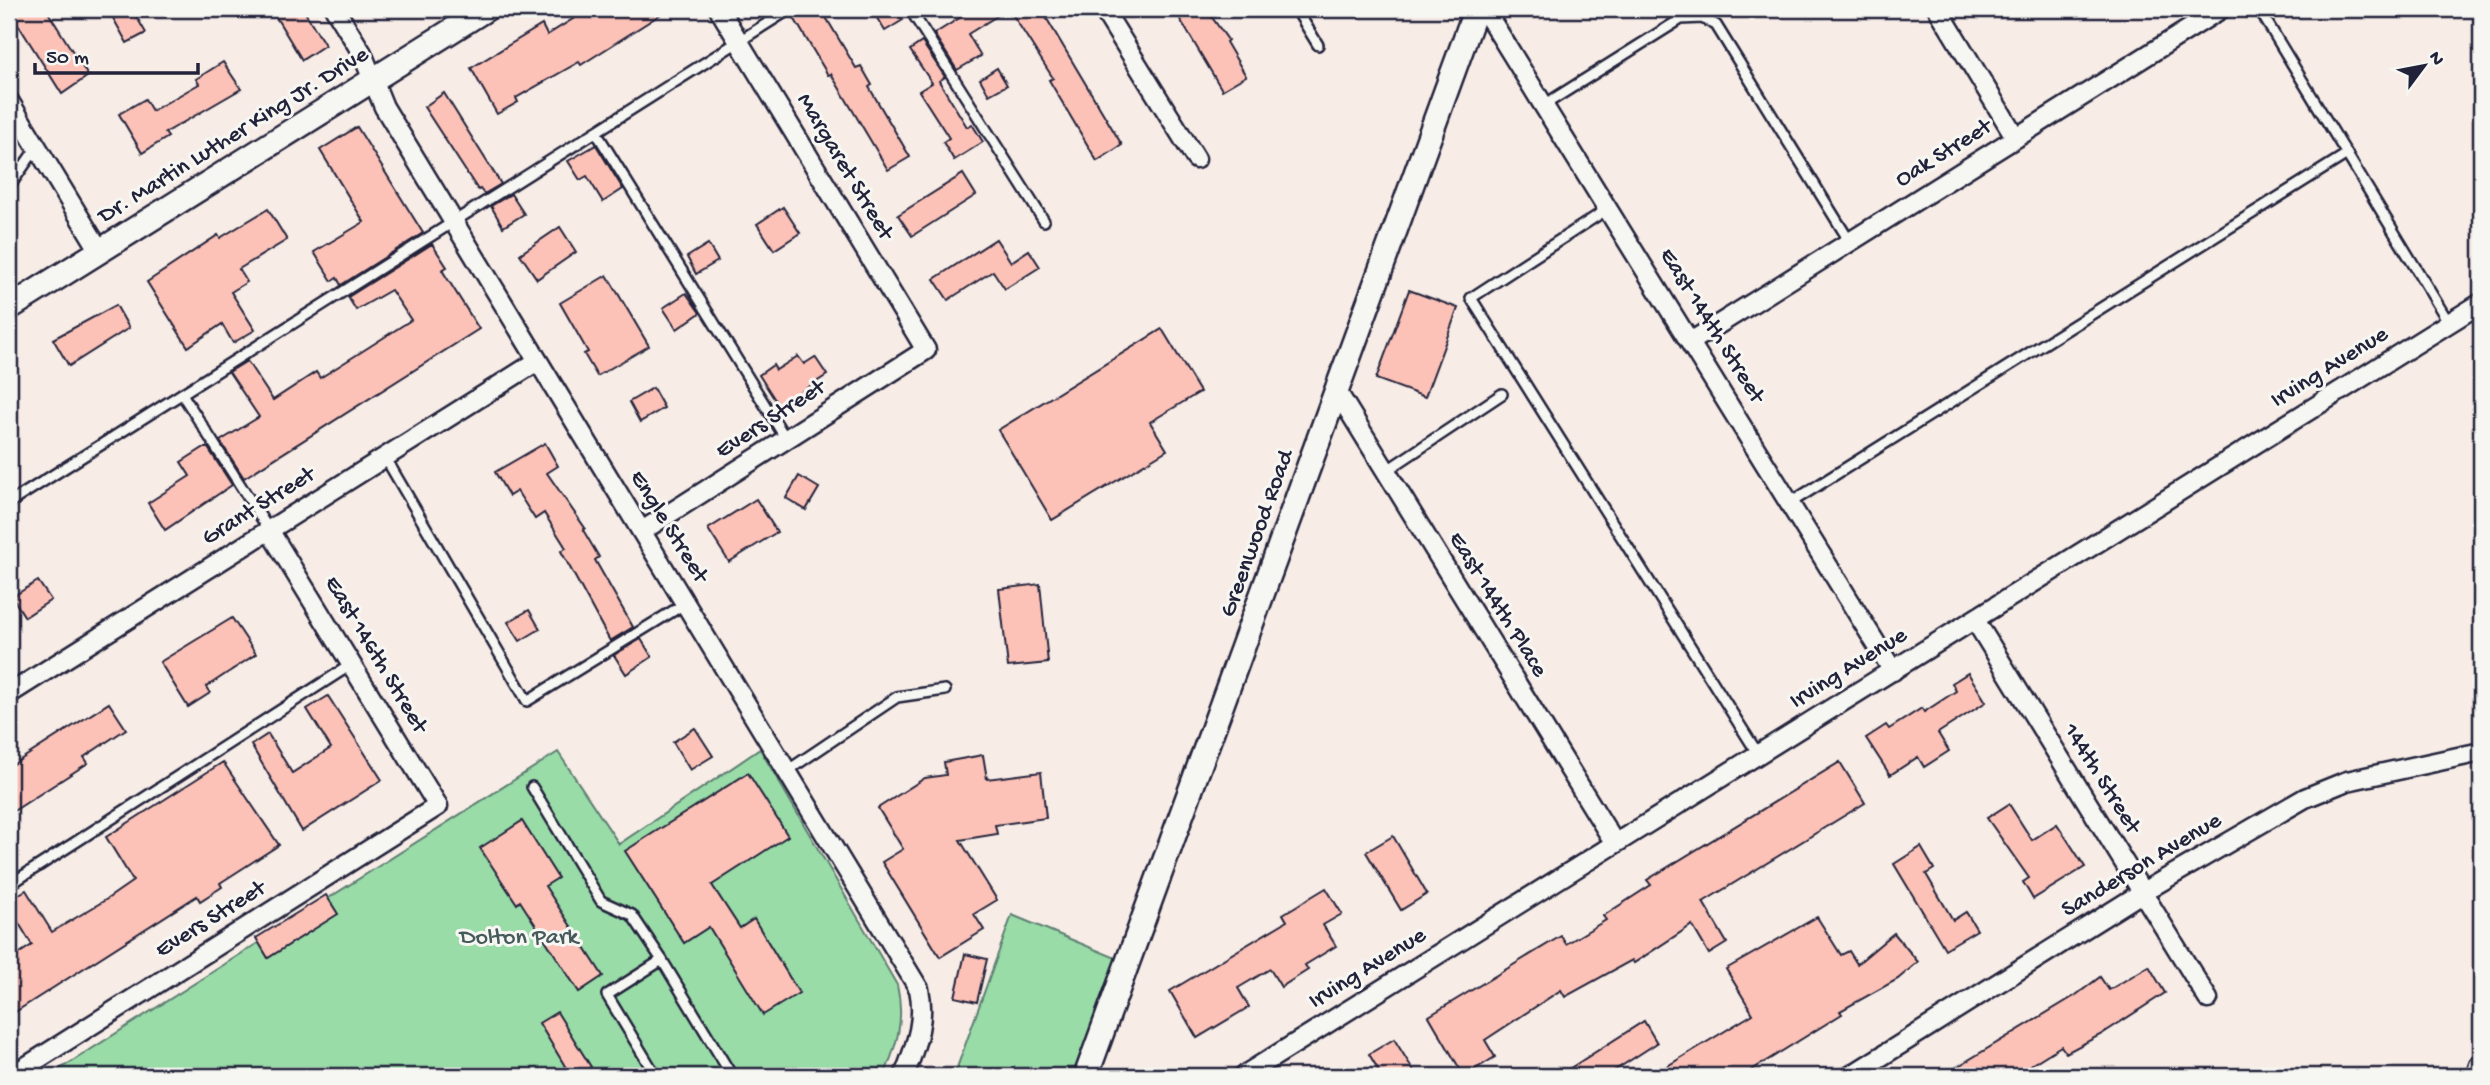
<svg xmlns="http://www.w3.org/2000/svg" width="2490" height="1085" viewBox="0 0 2490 1085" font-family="'Gochi Hand',sans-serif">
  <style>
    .green { fill: #99dca8; stroke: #5e7f72; stroke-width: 2 }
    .building { fill: #fdc2b7; stroke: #22223b; stroke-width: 2 }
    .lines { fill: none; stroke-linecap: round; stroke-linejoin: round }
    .service-casing { stroke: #22223b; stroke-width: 14 }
    .minor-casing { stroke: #22223b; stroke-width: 23 }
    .tertiary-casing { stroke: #22223b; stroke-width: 28 }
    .service { stroke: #f6f6f2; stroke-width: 9 }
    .minor { stroke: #f6f6f2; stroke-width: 18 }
    .tertiary { stroke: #f6f6f2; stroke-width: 23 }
    .labels { text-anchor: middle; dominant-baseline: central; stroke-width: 6; stroke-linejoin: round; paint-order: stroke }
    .street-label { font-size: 24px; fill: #22223b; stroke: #f6f6f2 }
    .park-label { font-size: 24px; fill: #465a5c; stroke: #f6f6f2 }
  </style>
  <rect width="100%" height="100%" fill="#f7ece6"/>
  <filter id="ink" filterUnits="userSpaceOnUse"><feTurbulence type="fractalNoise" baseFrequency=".0143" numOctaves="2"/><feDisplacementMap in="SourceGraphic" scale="14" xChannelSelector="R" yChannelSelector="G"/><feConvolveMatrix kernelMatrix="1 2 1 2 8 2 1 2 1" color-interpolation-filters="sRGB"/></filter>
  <g filter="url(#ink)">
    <g class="green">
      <path d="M760 749 897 985C905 1020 897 1044 884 1076H49L558 752 619 844Z"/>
      <path d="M1012 915 1128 963 1087 1076H954Z"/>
    </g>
    <g class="building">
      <path d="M46 9 88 76 62 94 9 10Z"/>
      <path d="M108 9H132L146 33 127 43Z"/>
      <path d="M271 9H303L325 45 302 60Z"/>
      <path d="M589 9H669L581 65 579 62 516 98 518 102 497 114 471 68 542 25 547 35Z"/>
      <path d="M808 9H821L856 68 861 66 872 85 869 87 910 157 888 170 831 74 828 75 794 18Z"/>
      <path d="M885 9H896L903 20 885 31 875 15Z"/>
      <path d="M974 9H1008L968 34 981 56 957 70 934 34Z"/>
      <path d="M1009 9H1041L1122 145 1097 161 1049 80 1053 78Z"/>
      <path d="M1174 9H1206L1228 40 1226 42 1246 76 1222 90Z"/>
      <path d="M922 42 945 77 939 81 967 127 972 124 983 142 954 160 943 142 949 138 919 91 932 83 910 50Z"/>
      <path d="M223 62 241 89 165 133 168 137 142 153 119 114 145 99 152 111 199 84 196 79Z"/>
      <path d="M997 68 1007 85 989 95 980 79Z"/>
      <path d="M444 93 501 184 484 194 480 189 478 190 424 107Z"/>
      <path d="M357 127 423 233 341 285 337 278 332 281 314 252 364 222 320 150Z"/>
      <path d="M596 145 623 189 603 202 587 176 580 180 568 161Z"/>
      <path d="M963 174 976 195 912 236 898 215Z"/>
      <path d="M511 194 524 214 503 227 491 206Z"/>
      <path d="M783 207 800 233 774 250 757 224Z"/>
      <path d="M268 209 287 240 239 269 247 282 231 292 255 330 233 343 222 324 188 347 147 282 218 235 220 238Z"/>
      <path d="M560 227 576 252 537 279 520 254Z"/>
      <path d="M996 239 1011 262 1029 250 1040 267 1005 289 993 271 948 300 934 279Z"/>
      <path d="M432 244 447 267 442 270 479 329 244 478 220 441 259 417 229 372 247 361 273 400 316 372 320 378 369 347 411 320 391 290 356 310 348 297Z"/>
      <path d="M708 244 718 261 696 274 687 257Z"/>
      <path d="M607 275 649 346 597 376 584 354 588 352 560 303Z"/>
      <path d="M1409 290 1458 308 1425 397 1376 379Z"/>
      <path d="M686 293 700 313 677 329 663 308Z"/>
      <path d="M116 305 129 328 69 366 53 339Z"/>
      <path d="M1162 329 1200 392 1150 422 1167 450 1052 520 998 430Z"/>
      <path d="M798 356 804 364 815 357 827 375 779 406 759 375 773 365 776 370Z"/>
      <path d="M653 388 664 408 640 422 629 402Z"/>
      <path d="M545 443 558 466 547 473 585 528 583 530 599 557 595 560 633 627 610 641 561 551 566 548 544 513 535 519 517 491 509 496 495 472Z"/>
      <path d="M203 448H208L232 485 165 530 148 503 190 476 181 462Z"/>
      <path d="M799 476 819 488 806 510 786 498Z"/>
      <path d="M756 499 777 532 729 562 708 529Z"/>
      <path d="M38 581 51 600 25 617 12 597Z"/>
      <path d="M1040 584 1048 663 1008 667 999 589Z"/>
      <path d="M529 610 540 629 520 641 508 622Z"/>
      <path d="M232 618 256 654 206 687 210 693 188 707 160 662Z"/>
      <path d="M641 639 652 657 626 674 614 655Z"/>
      <path d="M1968 673 1986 702 1938 733 1949 751 1924 767 1918 757 1890 775 1866 738 1886 725 1889 729 1922 708 1924 712 1956 691 1952 683Z"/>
      <path d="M328 696 382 780 302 831 251 745 268 734 292 773 331 748 307 709Z"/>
      <path d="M109 703 126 729 84 757 88 763 9 814V767Z"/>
      <path d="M695 728 713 756 690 770 673 742Z"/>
      <path d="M983 755 987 779 1041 772 1046 818 995 825 997 834 960 840 997 900 974 914 984 930 940 957 882 862 903 849 878 808 925 778 946 775 944 762Z"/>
      <path d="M223 762 279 845 220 883 222 887 200 901 197 896 9 1016V960L32 945 9 907V900L26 890 52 932 107 899 133 881 106 837Z"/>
      <path d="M1840 762 1865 803 1703 902 1727 943 1709 954 1692 925 1634 963 1632 960 1565 997 1561 990 1485 1040 1495 1057 1464 1076 1429 1016 1561 936 1566 944 1606 920 1603 916 1651 885 1647 880Z"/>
      <path d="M748 773 788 836 712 885 740 928 754 919 799 993 763 1015 709 927 684 943 625 851Z"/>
      <path d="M2009 804 2032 840 2057 824 2085 867 2033 899 2023 882 2029 878 1987 818Z"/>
      <path d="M522 821 558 878 545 886 603 976 579 992 520 901 517 904 480 848Z"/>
      <path d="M1393 836 1427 894 1401 910 1366 852Z"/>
      <path d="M1921 847 1934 869 1926 874 1953 920 1966 912 1977 930 1945 949 1894 864Z"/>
      <path d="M1326 888 1342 914 1323 925 1336 946 1305 965 1308 970 1281 987 1270 969 1238 988 1249 1007 1197 1038 1170 991 1287 921 1283 914Z"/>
      <path d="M326 895 338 914 268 958 256 938Z"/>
      <path d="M1817 917 1841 955 1849 951 1857 964 1894 933 1918 962 1898 979 1840 1011 1842 1014 1742 1076H1651L1753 1014 1726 969Z"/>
      <path d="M965 954 987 959 977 1002 955 997Z"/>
      <path d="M2149 966 2165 993 2102 1034 2066 1053 2061 1046 2013 1076H1942L2076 995 2100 977 2109 990Z"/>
      <path d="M557 1012 591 1067 576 1076H571L539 1023Z"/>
      <path d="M1644 1021 1657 1043 1606 1076H1558Z"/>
      <path d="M1394 1039 1417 1076H1382L1369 1054Z"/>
    </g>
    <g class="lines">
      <g class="service-casing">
        <g id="service">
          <path d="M910 9 1044 221"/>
          <path d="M1296 9 1318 45"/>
          <path d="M2259 9 2449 323"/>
          <path d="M1544 105 1681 19 1702 18 1716 25 1850 242"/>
          <path d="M596 132 786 439"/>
          <path d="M9 187 37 147"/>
          <path d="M1609 208 1471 298 1758 754"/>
          <path d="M182 394 269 530"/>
          <path d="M385 457 527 701 686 603"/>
          <path d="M1386 471 1502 394"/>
          <path d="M9 503 790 9"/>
          <path d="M1790 503 2347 154"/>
          <path d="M787 771 897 697 945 690"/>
          <path d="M532 787 601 901 632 915 662 960"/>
          <path d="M9 885 352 664"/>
          <path d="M656 1076 607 995 662 960 732 1076"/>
        </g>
      </g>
      <g class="minor-casing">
        <g id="minor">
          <path d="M335 9 362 53 384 107 919 989C926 1022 915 1046 904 1076"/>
          <path d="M1103 9 1196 159"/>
          <path d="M1484 9 1893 671"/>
          <path d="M1938 9 2016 138"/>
          <path d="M9 101 100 251"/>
          <path d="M1692 341 2221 9"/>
          <path d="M1338 393 1614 842"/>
          <path d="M642 531 926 350 719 9"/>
          <path d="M1975 620 2208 999"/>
          <path d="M9 694 536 362"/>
          <path d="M11 1076 438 806 269 530"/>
          <path d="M1243 1076 2481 303"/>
          <path d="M1850 1076 2143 892 2305 798 2347 781 2481 752"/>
        </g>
      </g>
      <g class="tertiary-casing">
        <g id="tertiary">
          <path d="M9 308 486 9"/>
          <path d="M1086 1076 1476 9"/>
          <path d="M2479 1076 2481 1067"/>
        </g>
      </g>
      <use href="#service" class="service"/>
      <use href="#minor" class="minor"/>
      <use href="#tertiary" class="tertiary"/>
    </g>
  </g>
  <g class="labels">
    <g class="street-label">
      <text transform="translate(234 136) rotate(-32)">Dr. Martin Luther King Jr. Drive</text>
      <text transform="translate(1944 154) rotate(-32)">Oak Street</text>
      <text transform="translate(844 167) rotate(59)">Margaret Street</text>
      <text transform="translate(1711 326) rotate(58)">East 144th Street</text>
      <text transform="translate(2330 368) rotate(-32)">Irving Avenue</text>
      <text transform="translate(771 420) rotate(-33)">Evers Street</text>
      <text transform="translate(259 507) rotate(-32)">Grant Street</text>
      <text transform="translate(668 527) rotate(58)">Engle Street</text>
      <text transform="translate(1258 534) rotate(-70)">Greenwood Road</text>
      <text transform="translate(1497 605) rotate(58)">East 144th Place</text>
      <text transform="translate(375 655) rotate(59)">East 146th Street</text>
      <text transform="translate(1849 669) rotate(-32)">Irving Avenue</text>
      <text transform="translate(2101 779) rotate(58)">144th Street</text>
      <text transform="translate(2142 866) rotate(-31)">Sanderson Avenue</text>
      <text transform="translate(211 920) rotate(-32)">Evers Street</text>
      <text transform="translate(1368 969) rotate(-32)">Irving Avenue</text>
    </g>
    <g class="park-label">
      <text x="519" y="938">Dolton Park</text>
    </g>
  </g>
  <rect width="2490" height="1085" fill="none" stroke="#f6f6f2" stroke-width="35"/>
  <rect x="18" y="18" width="2455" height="1050" fill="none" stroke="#22223b" stroke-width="2.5" filter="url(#ink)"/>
  <g transform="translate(2424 66) rotate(58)" stroke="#f6f6f2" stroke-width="5" paint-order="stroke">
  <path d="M0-5L12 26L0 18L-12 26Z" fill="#22223b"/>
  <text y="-10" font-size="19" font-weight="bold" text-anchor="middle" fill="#22223b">N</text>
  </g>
  <path d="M35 63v10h163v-10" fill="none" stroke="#22223b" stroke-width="3.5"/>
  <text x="46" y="63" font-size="21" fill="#22223b" stroke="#f6f6f2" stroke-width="5" paint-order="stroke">50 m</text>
</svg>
